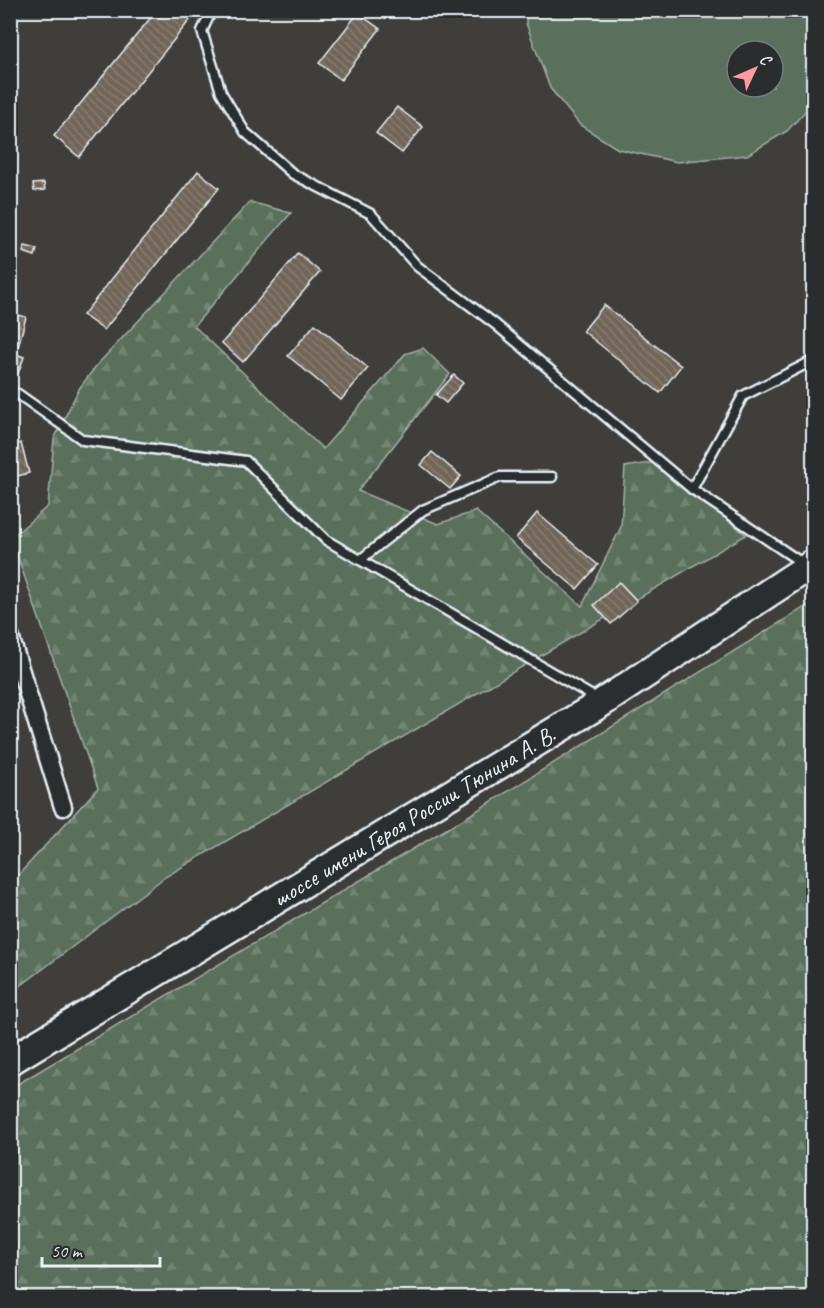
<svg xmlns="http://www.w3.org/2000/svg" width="824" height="1308" viewBox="0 0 824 1308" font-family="Caveat,sans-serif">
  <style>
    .forest { fill: url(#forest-firs); stroke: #a1b0aa; stroke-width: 1.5 }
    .pitch { fill: #5a705c; stroke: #a1b0aa; stroke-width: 1.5; fill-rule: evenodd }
    .building { fill: url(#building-back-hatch); stroke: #e8f1f8; stroke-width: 1.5 }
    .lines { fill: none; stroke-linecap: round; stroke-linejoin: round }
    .service-casing { stroke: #e8f1f8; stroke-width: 13 }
    .minor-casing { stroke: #e8f1f8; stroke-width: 21 }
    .primary-casing { stroke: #e8f1f8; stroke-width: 32 }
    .service { stroke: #2a2d2e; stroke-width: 8 }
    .minor { stroke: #2a2d2e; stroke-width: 16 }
    .primary { stroke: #2a2d2e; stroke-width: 27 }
    .labels { text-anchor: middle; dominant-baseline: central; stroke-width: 4.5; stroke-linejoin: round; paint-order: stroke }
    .street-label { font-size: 24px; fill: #e8f1f8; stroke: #2a2d2e }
  </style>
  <defs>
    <pattern id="forest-firs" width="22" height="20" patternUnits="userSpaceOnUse" patternTransform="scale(1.5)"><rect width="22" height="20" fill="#5a705c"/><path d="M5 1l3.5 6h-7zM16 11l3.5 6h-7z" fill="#728574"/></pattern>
    <pattern id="building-back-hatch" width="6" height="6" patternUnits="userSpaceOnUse" patternTransform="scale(1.5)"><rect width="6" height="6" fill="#716558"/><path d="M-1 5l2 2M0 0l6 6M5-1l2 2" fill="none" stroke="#857c71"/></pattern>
  </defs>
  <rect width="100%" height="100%" fill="#3f3e3b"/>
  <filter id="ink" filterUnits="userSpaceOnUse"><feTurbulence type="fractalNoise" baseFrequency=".0167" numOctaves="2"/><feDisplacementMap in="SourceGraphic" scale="12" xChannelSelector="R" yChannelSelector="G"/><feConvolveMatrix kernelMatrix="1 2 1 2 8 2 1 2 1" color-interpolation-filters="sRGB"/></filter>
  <g filter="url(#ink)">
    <g class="forest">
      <path d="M250 202 291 213 194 326 323 449 405 354 423 348 450 374 358 491 438 524 476 511 582 606 621 527 625 467 661 461 746 535 165 877 11 993V883L98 788 11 538 48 506 54 439 79 389 96 366Z"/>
      <path d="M813 602V1297H11V1088L465 818Z"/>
    </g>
    <path class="pitch" d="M526 11H813V103L787 131 747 155 677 162 618 149 580 125 550 88 526 23ZM737 51H773V87H737Z"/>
    <g class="building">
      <path d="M157 10H198L79 157 54 136Z"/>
      <path d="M358 13 380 29 341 80 319 63Z"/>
      <path d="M397 107 423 127 402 153 376 133Z"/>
      <path d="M198 171 219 188 104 330 83 315Z"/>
      <path d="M44 183 45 190 34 191 33 184Z"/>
      <path d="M10 186 14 187 13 207H10Z"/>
      <path d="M10 221 18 223 13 240 10 239Z"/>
      <path d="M25 246 37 249 35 256 23 252Z"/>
      <path d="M298 253 320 272 243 362 222 343Z"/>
      <path d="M604 305 681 366 660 393 583 331Z"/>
      <path d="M10 313 26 317 18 347 10 345Z"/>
      <path d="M315 324 368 368 341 400 288 356Z"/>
      <path d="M13 353 24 357 18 374 10 371Z"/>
      <path d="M454 375 463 383 446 403 436 395Z"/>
      <path d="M21 443 29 473 10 478V445Z"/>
      <path d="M432 452 461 476 450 489 421 465Z"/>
      <path d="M537 513 598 565 577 589 516 538Z"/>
      <path d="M619 582 637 601 611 624 594 605Z"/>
    </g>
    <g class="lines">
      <g class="service-casing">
        <g id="service">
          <path d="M212 10 202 31 221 92 245 132 293 174 371 214 417 266 495 324 692 489"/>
          <path d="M10 392 18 394 83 440 246 461 326 540 599 700"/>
          <path d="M360 560 423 510 500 477H552"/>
          <path d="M805 565 692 489 743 396 814 360"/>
        </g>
      </g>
      <g class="minor-casing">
        <path id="minor" d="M10 636 63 807"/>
      </g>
      <g class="primary-casing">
        <g id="primary">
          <path id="s1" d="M10 1061 603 702 814 563"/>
        </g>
      </g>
      <use href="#service" class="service"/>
      <use href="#minor" class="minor"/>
      <use href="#primary" class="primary"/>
    </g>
  </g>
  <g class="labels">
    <g class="street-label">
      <text stroke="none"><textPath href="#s1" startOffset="472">шоссе имени Героя России Тюнина А. В.</textPath></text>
    </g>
  </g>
  <rect width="824" height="1308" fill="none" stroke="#2a2d2e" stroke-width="36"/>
  <rect x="18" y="18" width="788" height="1272" fill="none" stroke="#e8f1f8" stroke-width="2" filter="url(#ink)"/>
  <g transform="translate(755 69) rotate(46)"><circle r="28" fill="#2a2d2e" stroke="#767b7f" stroke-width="1.5"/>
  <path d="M0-4.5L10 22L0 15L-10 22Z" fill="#ff9aa2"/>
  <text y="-9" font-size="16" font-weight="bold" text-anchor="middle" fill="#e8f1f8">С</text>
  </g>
  <path d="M42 1257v9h118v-9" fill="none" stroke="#e8f1f8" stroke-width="3"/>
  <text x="51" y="1257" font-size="18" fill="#e8f1f8" stroke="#2a2d2e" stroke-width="4.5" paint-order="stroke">50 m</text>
</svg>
